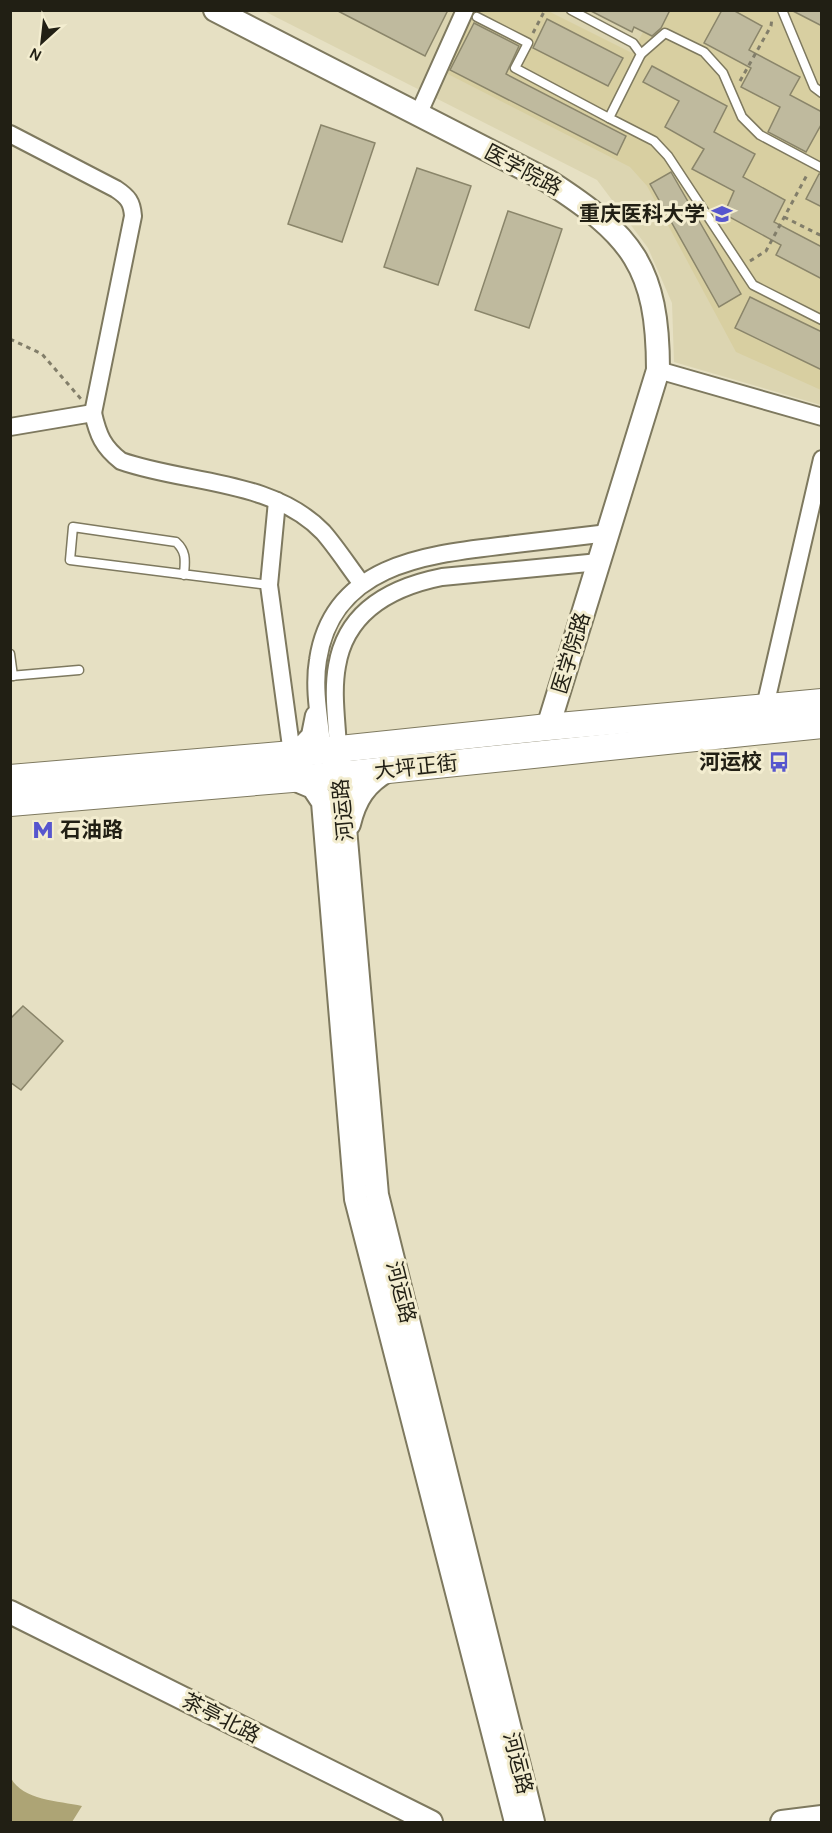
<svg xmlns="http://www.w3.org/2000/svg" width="832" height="1833" viewBox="0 0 832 1833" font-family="Karla,'Noto Sans SC',sans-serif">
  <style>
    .built { fill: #dcd5b1 }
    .green { fill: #d8cfa1 }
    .water { fill: #ada475 }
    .building { fill: #bfba9e; stroke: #8a856a; stroke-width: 1.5 }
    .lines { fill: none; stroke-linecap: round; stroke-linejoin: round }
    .lane-casing { stroke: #7e795f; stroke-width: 11 }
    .street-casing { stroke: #7e795f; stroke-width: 20 }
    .secondary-casing { stroke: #7e795f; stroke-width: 26 }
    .primary-casing { stroke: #7e795f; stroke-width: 28 }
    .path { stroke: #827e6a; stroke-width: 3; stroke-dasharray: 4.5 4.5; stroke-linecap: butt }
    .lane { stroke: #fff; stroke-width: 8 }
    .street { stroke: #fff; stroke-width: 16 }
    .secondary { stroke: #fff; stroke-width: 22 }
    .primary { stroke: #fff; stroke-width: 26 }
    .labels { text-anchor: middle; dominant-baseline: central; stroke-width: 6; stroke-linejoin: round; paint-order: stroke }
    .street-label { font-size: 21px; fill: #211f14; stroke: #f3edd0 }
    .poi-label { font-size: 21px; font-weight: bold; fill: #211f14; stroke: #f3edd0; text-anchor: end }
  </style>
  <rect width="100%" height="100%" fill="#e6e0c3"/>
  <path class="built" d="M264 11H821V405L674 362 672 303 648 248 597 180Z"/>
  <path class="green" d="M471 11H548L632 53 654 11H821V390L736 352 647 186 630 167 440 70Z"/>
  <path class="water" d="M11 1778C22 1800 59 1801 82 1806L72 1822H11Z"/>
  <g class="building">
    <path d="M336 10H448L425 56Z"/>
    <path d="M589 10H670L661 28 652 36 634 27 632 32Z"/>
    <path d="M722 10H733L762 26 749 50 800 77 790 95 822 112V123L806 152 768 132 780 107 741 87 751 68 704 43Z"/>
    <path d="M791 10H822V26Z"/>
    <path d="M547 19 623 58 608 86 533 48Z"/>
    <path d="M474 23 519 46 506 74 626 136 617 155 450 70Z"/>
    <path d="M652 66 727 106 714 132 755 154 743 177 785 200 774 222 822 247V279L776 255 781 245 724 214 734 191 692 169 704 149 665 127 679 101 643 82Z"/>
    <path d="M321 125 375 143 342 242 288 224Z"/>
    <path d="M417 168 471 186 438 285 384 267Z"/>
    <path d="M671 172 741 294 719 307 650 184Z"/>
    <path d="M819 174H822V207L806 199Z"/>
    <path d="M508 211 562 229 529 328 475 310Z"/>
    <path d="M750 297 822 332V370L735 328Z"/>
    <path d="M23 1006 63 1041 21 1090 10 1082V1019Z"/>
  </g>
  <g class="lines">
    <g class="lane-casing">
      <g id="lane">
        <path d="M571 10 633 43 641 54 609 118 654 141 668 156 753 285 822 320"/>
        <path d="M782 10 814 87 822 93"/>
        <path d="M477 17 528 43 515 68 609 118"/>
        <path d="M641 54 665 33 704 52 723 73 742 117 760 135 822 168"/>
        <path d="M184 575C185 561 187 552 176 542L73 527 70 560 269 585"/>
        <path d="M10 654 13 676"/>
        <path d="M10 676 79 670"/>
      </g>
    </g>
    <g class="street-casing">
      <g id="street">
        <path d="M418 115 465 10"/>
        <path d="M10 134 116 189C128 197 132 202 133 216L93 413"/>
        <path d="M658 370 822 417"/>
        <path d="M10 427 93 413C98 435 103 447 121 461 186 484 272 479 323 532 337 548 349 567 362 584"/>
        <path d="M277 501 269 585 292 754 310 735 314 715"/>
        <path d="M763 715 822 459"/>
        <path d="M338 749C337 722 332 693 337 666 346 611 392 587 442 577L599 562"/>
        <path d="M327 757 323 751C320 722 313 689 318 660 332 566 423 555 499 546 535 542 572 537 608 533"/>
      </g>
    </g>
    <g class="secondary-casing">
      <g id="secondary">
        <path d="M215 10 548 181C632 235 658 267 658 370L548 727"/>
        <path d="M339 759 377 1195 533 1822"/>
        <path d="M294 779 313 787 323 802 356 1199 516 1822"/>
        <path d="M349 824C355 799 365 783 388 770"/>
        <path d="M10 1612 431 1822"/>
        <path d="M782 1822 822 1817"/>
      </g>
    </g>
    <g class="primary-casing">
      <g id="primary">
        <path d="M10 778 292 754 548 727 822 702"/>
        <path d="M10 803 340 775 822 725"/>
      </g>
    </g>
    <g class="path">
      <path d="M533 33 545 10"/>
      <path d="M740 81 771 26 772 18"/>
      <path d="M784 217 822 236"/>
      <path d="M750 261 766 251 808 173"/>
      <path d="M10 339 42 354 81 399"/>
    </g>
    <use href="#lane" class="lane"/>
    <use href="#street" class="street"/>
    <use href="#secondary" class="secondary"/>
    <use href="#primary" class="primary"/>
  </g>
  <defs>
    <g id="university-bare" transform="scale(1.62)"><path d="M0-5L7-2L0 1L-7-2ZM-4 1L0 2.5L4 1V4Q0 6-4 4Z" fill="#5756ce" stroke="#f3edd0" stroke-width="2.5" paint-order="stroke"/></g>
    <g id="bus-bare" transform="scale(1.62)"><path d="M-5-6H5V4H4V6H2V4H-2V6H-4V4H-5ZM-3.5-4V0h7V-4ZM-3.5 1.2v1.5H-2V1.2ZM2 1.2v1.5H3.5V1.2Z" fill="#5756ce" stroke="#f3edd0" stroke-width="2.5" paint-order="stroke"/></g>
    <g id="metro-bare" transform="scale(1.62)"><path d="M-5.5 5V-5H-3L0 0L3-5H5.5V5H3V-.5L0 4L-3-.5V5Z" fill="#5756ce" stroke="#f3edd0" stroke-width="2.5" paint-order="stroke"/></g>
  </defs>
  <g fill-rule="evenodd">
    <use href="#university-bare" x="722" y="214"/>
    <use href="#bus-bare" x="779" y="762"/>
    <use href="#metro-bare" x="43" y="830"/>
  </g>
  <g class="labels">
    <g class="street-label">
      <text transform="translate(523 170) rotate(28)">医学院路</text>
      <text transform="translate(571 653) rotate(-73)">医学院路</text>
      <text transform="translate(416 767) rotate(-6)">大坪正街</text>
      <text transform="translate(343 810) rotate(-95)">河运路</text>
      <text transform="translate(401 1292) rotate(76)">河运路</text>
      <text transform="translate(221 1718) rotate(27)">茶亭北路</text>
      <text transform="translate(518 1763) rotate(76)">河运路</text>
    </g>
    <g class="poi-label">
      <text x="705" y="214">重庆医科大学</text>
      <text x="762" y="762">河运校</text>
      <text x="60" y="830" text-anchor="start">石油路</text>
    </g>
  </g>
  <rect width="832" height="1833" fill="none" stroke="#211f14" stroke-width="24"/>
  <g transform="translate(42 42) rotate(207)" stroke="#f3edd0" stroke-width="4.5" paint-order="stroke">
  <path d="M0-4.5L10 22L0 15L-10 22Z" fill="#211f14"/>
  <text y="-9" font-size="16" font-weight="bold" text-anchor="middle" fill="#211f14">N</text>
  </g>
</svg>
